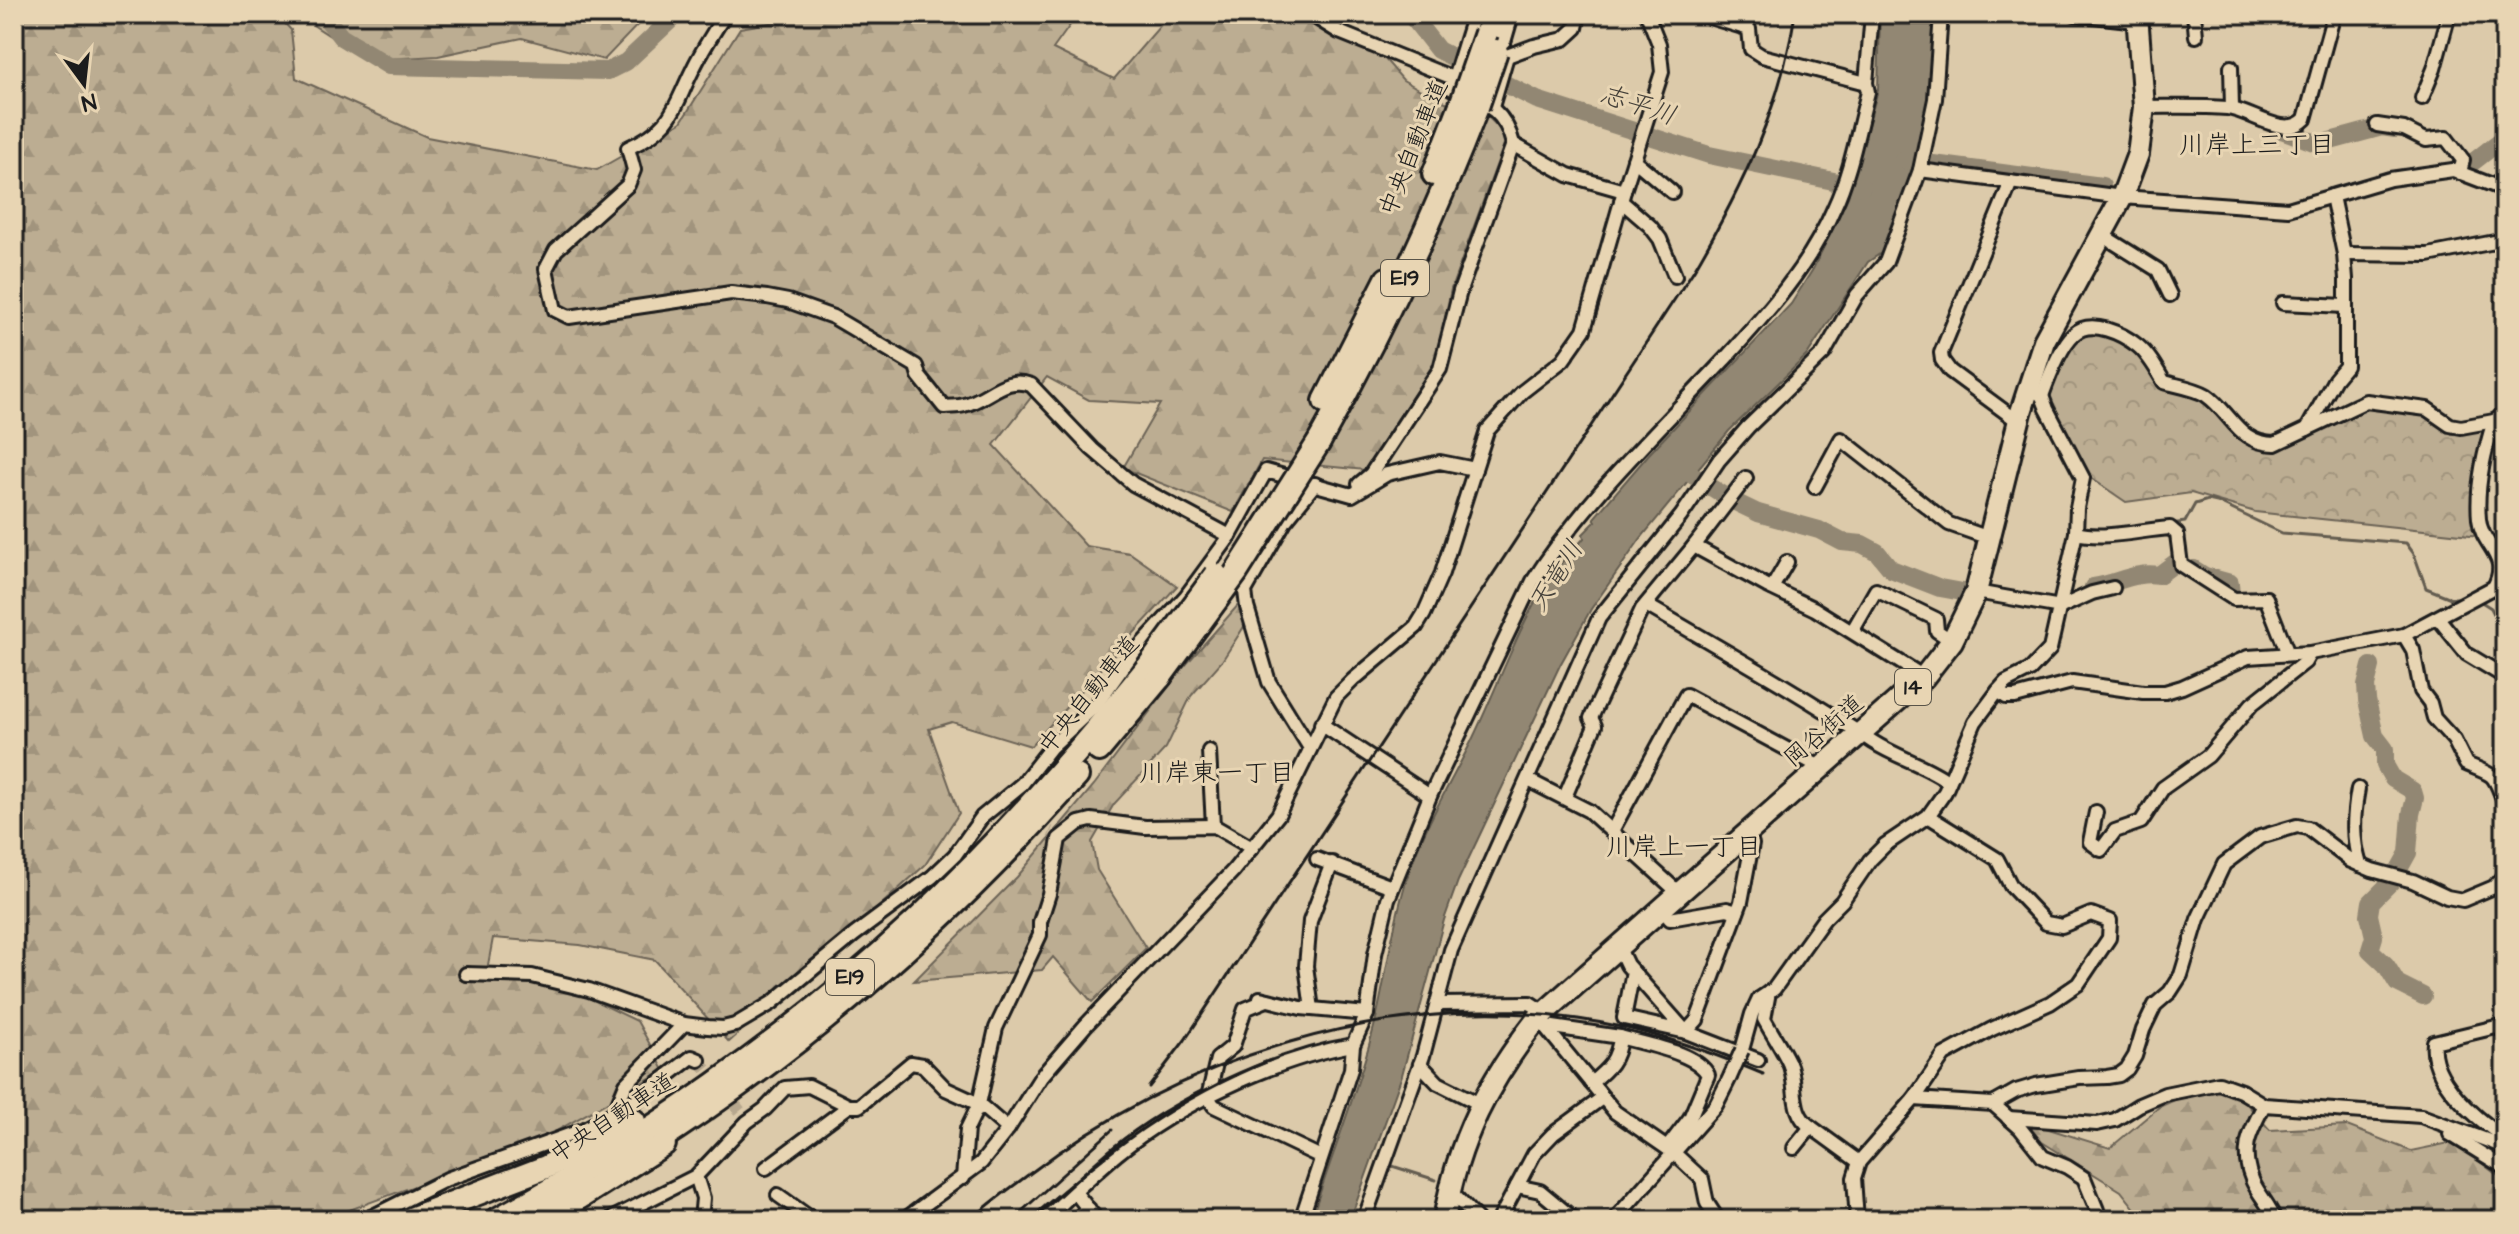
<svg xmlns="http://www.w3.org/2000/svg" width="2519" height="1234" viewBox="0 0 2519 1234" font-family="'Architects Daughter','Klee One',sans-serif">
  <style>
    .forest { fill: url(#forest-firs); stroke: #6c6457; stroke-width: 2 }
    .park { fill: url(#park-crowns); stroke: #6c6457; stroke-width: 2 }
    .water { fill: #928773; stroke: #635c50; stroke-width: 2 }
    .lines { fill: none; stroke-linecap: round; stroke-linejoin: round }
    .stream { stroke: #635c50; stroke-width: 3 }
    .river { stroke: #928773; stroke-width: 18 }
    .street-tunnel { stroke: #b6a78e; stroke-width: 12; stroke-dasharray: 12 6; stroke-linecap: butt }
    .street-casing { stroke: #1c1c1c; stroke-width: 18 }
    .primary-casing { stroke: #1c1c1c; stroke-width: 26 }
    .highway-casing { stroke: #1c1c1c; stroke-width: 28 }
    .street { stroke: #e8d5b3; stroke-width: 12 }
    .primary { stroke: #e8d5b3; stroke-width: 20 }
    .highway { stroke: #e8d5b3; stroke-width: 22 }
    .rail { stroke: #1c1c1c; stroke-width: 3 }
    .street-bridge-casing { stroke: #1c1c1c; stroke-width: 18; stroke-linecap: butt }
    .highway-bridge-casing { stroke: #1c1c1c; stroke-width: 28; stroke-linecap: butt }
    .street-bridge { stroke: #e8d5b3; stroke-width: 12 }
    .highway-bridge { stroke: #e8d5b3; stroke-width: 22 }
    .labels { text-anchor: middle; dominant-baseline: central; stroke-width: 6; stroke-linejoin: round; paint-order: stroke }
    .shield { fill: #e8d5b3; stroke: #595449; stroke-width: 2 }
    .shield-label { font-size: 22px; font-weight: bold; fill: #1c1c1c }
    .street-label { font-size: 24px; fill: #1c1c1c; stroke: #e8d5b3 }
    .water-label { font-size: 26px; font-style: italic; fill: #45413a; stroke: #e8d5b3 }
    .neighbourhood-label { font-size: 26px; fill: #1c1c1c; stroke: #e8d5b3 }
  </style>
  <defs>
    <pattern id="forest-firs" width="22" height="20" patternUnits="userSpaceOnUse" patternTransform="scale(2)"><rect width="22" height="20" fill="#bcad92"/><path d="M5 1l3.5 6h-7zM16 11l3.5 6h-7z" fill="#a1947d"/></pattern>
    <pattern id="park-crowns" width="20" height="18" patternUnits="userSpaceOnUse" patternTransform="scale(2)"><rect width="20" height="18" fill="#bcad92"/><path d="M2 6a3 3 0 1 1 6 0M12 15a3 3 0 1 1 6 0" fill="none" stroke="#a1947d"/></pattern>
  </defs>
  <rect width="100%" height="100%" fill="#dccaaa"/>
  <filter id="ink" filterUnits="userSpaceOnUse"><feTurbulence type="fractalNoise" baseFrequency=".0125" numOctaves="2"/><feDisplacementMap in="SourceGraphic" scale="16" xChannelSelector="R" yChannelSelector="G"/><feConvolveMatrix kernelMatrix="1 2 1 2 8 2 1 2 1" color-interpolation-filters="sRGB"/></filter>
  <g filter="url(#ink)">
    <g class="forest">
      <path d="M14 14H276L291 30 296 78 427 137 597 170 681 122 740 28 822 14H1002L1029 19 1033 14H1078L1053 49 1114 79 1160 26 1164 14H1310L1371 43 1403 80 1435 98 1489 118 1507 136 1451 289 1437 358 1365 470 1262 460 1233 512 1123 468 1160 404 1089 400 1047 377 994 445 1086 546 1130 553 1177 586 1031 746 952 722 929 729 959 813 925 865 729 1042 655 960 580 945 493 938 485 981 558 983 637 1021 664 1070 542 1139 341 1213 333 1220H14Z"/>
      <path d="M306 14H648L604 60 522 38 438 56 367 60 313 25Z"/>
      <path d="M1239 604 1245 625 1222 661 1191 696 1166 748 1114 804 1092 842 1097 870 1146 948 1092 1002 1053 957 1042 970 914 981 1017 877 1094 785 1183 668Z"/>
      <path d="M2212 1083 2240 1096 2270 1130 2347 1126 2411 1151 2454 1142 2505 1181V1220H2144L2121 1191 2042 1142 2026 1122 2110 1148 2159 1107Z"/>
    </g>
    <path class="park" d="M2095 332 2116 338 2140 353 2158 383 2208 403 2251 446 2266 450 2281 448 2363 406 2423 414 2452 434 2484 430 2472 511 2480 536 2255 512 2191 493 2126 502 2088 476 2048 401 2053 375 2074 340 2084 333Z"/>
    <path class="water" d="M1880 14H1934L1926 125 1898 219 1884 251 1868 262 1807 355 1729 431 1641 538 1591 609 1560 665 1458 881 1444 920 1402 1075 1350 1220H1311C1332 1154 1358 1091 1375 1023 1387 974 1392 924 1408 875 1423 829 1448 787 1470 744 1496 691 1515 635 1545 584 1555 566 1571 554 1584 538L1583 534 1596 521 1594 518 1649 454 1791 304 1813 269 1848 197 1878 90Z"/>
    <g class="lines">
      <g class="stream">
        <path d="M2171 524 2185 522 2195 504 2208 500 2217 502 2282 533 2406 543 2414 554 2426 588 2451 598H2464"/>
        <path d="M2480 601 2491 608 2494 614 2505 615"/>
        <path d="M1386 1164 1436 1180"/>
      </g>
      <g class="river">
        <path d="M323 14 341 37 389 66 608 71 626 62 677 14"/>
        <path d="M1410 14 1438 50 1537 100 1709 155 1862 187"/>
        <path d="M2279 129 2319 144 2382 127 2395 129"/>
        <path d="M1903 160 2102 186"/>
        <path d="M2465 162H2473L2505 137"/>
        <path d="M1675 464 1733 501 1758 513 1819 530 1842 542 1862 544 1877 552 1891 569 1940 588 1962 592"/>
        <path d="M2194 569 2205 576 2230 583 2231 594"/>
        <path d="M2093 587C2117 584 2134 571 2159 575L2175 563"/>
        <path d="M2371 666 2366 686 2367 700 2375 736 2385 749V765L2393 779 2413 791 2415 798 2411 814 2408 853 2393 880 2371 902 2369 915 2374 937 2370 950 2386 965 2397 983 2423 996"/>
      </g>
      <g class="street-tunnel">
        <path d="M1000 811 1051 832"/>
        <path d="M699 1060 740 1111"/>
      </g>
      <g class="street-casing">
        <g id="street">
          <path d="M725 14C714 32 702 50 693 69 673 109 674 127 628 148L634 170 628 185 556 250 546 269 555 310 569 317 731 293 767 297 788 301 833 317 916 366 919 376 944 407C951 406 958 407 964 405 989 399 1004 375 1031 385L1092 449 1133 484 1230 536"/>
          <path d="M1310 14 1339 32 1453 78"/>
          <path d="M1699 14 1749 29 1751 49 1762 56 1866 83"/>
          <path d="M2075 14 2138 21"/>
          <path d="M2194 14 2196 36"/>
          <path d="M2482 14 2505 19"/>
          <path d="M1492 51 1507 56 1534 46 1564 39 1576 28 1579 14"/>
          <path d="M2231 67 2232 108"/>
          <path d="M2422 98 2434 69 2449 14"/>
          <path d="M1492 107 1507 56"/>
          <path d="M2144 107C2172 107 2200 106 2227 108 2250 110 2285 140 2305 119L2334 14"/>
          <path d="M2377 125 2404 129 2426 140 2446 138 2463 160 2460 173"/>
          <path d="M1513 144 1568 175 1624 191"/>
          <path d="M1634 160 1672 192"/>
          <path d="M1920 170 2122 197 2288 209 2390 179 2453 170 2495 186 2505 187"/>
          <path d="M2011 182 1941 353 1942 360 1950 371 2019 422"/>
          <path d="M1621 201 1650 226 1660 239 1675 276"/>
          <path d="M2102 235 2158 270 2170 295"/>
          <path d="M2344 254 2428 255 2505 240"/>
          <path d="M2283 303 2345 306"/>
          <path d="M2042 396C2048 379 2061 346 2074 334 2091 318 2123 334 2138 346 2149 355 2157 370 2164 382 2178 386 2194 388 2206 395 2232 413 2238 444 2275 444L2366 401 2427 409 2450 425 2461 427 2494 421 2505 414"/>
          <path d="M2494 421C2484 452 2476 486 2479 519 2482 548 2511 555 2494 587L2505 594"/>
          <path d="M2307 429 2335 379 2346 366V279L2344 254 2332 196"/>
          <path d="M1359 484 1371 474 1440 369 1460 291 1513 144C1504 107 1483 103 1451 88L1474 14"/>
          <path d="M1815 487 1841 439 1949 524 1992 539"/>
          <path d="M2076 533C2105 540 2140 530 2170 528L2177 534 2181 565 2234 599 2266 598 2288 654"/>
          <path d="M1694 546 1746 478"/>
          <path d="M1772 588 1787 562"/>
          <path d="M1976 592 2061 607 2092 593 2113 588"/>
          <path d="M1646 605C1723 650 1800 693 1873 742 1898 758 1926 765 1949 782"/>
          <path d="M2438 618 2467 654 2505 677"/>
          <path d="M1853 630 1876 590 1936 619 1937 631 1952 641"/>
          <path d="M2404 635 2413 650 2421 691 2430 703 2434 718 2454 740 2466 764C2498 777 2492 773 2505 803"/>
          <path d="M1998 691 2006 697H2015L2072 682 2143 692H2165L2182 687 2248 657 2310 653 2404 635 2494 587"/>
          <path d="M1321 724 1430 796"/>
          <path d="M1310 748 1269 682 1247 607 1245 591 1285 521 1315 484"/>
          <path d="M1209 751 1213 826"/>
          <path d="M1528 780 1589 811 1679 893"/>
          <path d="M2358 789C2353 817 2352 838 2360 865"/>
          <path d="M1565 797 1595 726 1591 718 1642 609 1694 546 1767 586 1815 609 1924 677"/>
          <path d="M2096 812 2090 842 2101 850 2115 831 2141 822 2163 788 2208 756 2252 704 2305 662 2310 653"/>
          <path d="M1612 831 1686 695 1822 768"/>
          <path d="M1317 859 1392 887"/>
          <path d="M1662 909 1670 919 1727 909 1737 912"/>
          <path d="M1618 946 1627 965 1686 1032 1697 1020 1741 902 1752 844 1746 834"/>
          <path d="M1633 972 1624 1018 1686 1032 1758 1060"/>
          <path d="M466 974 532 976 589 990 684 1024 708 1027 723 1028 735 1025 772 1003 854 935 932 877 955 855 982 817 1022 784 1051 747 1096 705 1131 656 1186 596 1230 536 1266 471 1352 495 1387 474 1440 462 1475 469"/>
          <path d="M1769 992 1764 1019C1772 1034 1782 1048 1789 1063 1798 1084 1789 1113 1811 1127"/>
          <path d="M1260 998 1301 1008 1367 1014"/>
          <path d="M1267 1000 1245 1009 1233 1046 1217 1059 1208 1097 1214 1106 1321 1157"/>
          <path d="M1438 1004 1530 1003 1544 1012"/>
          <path d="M1312 1009 1306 966 1310 921 1332 863"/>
          <path d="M1538 1018 1615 1112 1674 1153 1702 1179 1707 1203 1718 1220"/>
          <path d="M1546 1026 1620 1037C1618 1060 1608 1069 1591 1083"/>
          <path d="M2505 1032 2496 1027 2434 1042C2429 1080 2477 1119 2505 1138"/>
          <path d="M1620 1037C1643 1044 1697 1052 1708 1075L1690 1118 1667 1148"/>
          <path d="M1742 1050 1752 1014 1759 999 1774 989 1824 919 1842 901 1870 860 1885 845 1928 816 1945 792 1975 722 1998 691 2006 682 2030 670 2050 649 2076 533 2077 508 2083 478 2047 409 2042 396 2029 386"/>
          <path d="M1420 1064 1438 1083 1480 1104"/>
          <path d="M1914 1099 1944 1055 1992 1029 2050 1003 2078 984 2109 938 2110 921 2091 914 2062 926 2046 923 2011 886 1997 859 1928 816"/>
          <path d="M1993 1104 2020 1128 2043 1157 2067 1167 2084 1178 2097 1210 2096 1220"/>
          <path d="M2264 1105C2250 1132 2239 1150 2253 1182 2259 1195 2270 1206 2275 1220"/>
          <path d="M614 1113 626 1084 684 1024"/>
          <path d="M2008 1118 2097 1124 2115 1120 2139 1105 2165 1094 2219 1083 2241 1091 2264 1105 2421 1116 2497 1144 2505 1150"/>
          <path d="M2450 1134 2505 1168"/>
          <path d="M1794 1148 1811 1127 1859 1162"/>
          <path d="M766 1168 849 1106H859L911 1063 923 1065 946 1089 979 1104 1008 1129"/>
          <path d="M696 1176 703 1198 701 1220"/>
          <path d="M963 1178 967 1129 979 1104 996 1028 1040 935V922L1049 894 1059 839 1079 823 1091 820 1145 827 1214 826 1252 848"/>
          <path d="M1517 1186 1540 1191 1575 1220"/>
          <path d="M1449 1190 1478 1220"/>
          <path d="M1075 1192 1097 1220"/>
          <path d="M778 1195 813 1220"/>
          <path d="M365 1220 447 1179 583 1130 636 1100 692 1057 699 1060"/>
          <path d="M609 1220 696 1176 747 1122 765 1109 785 1088 809 1086 849 1106"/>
          <path d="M904 1220 981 1163 1008 1129 1041 1077 1085 1026 1233 871 1278 815 1336 697 1353 680 1416 627 1424 614 1442 573 1487 431 1522 392 1563 360 1584 330 1624 191 1662 72 1659 44 1647 14"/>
          <path d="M1044 1220C1068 1198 1092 1175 1117 1154 1176 1105 1277 1058 1353 1045"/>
          <path d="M1075 1220 1089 1209"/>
          <path d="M1301 1220 1351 1069 1353 1045 1367 1014 1375 954 1388 899 1430 796 1533 581C1585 499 1658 431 1724 360 1766 314 1809 267 1834 208 1851 172 1858 130 1868 92L1866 83 1872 14"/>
          <path d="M1364 1220 1423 1056 1451 950 1599 618 1681 516 1719 460 1748 427 1824 353 1857 295 1886 262 1920 170 1935 99 1941 14"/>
          <path d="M1499 1220 1534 1154 1553 1134 1602 1098"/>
          <path d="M1614 1220 1716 1105 1730 1077"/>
          <path d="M1857 1220 1854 1178 1859 1162 1914 1099 1993 1104 2016 1091 2036 1085 2079 1078 2107 1077 2119 1075 2127 1069 2135 1056 2143 1030 2155 1005 2170 992 2181 975 2198 919 2224 864 2260 837 2297 826 2308 828 2351 861 2372 870 2413 881 2447 897 2463 900 2494 887 2505 874"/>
        </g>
      </g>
      <g class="primary-casing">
        <path id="primary" d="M1444 1220C1458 1139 1488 1082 1538 1018L1924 677 1952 641 1976 592 2021 412 2044 341 2122 197 2138 154 2144 107 2137 14"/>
      </g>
      <g class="highway-casing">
        <g id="highway">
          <path d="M1500 38 1507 14"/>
          <path d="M1434 174 1462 102"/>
          <path d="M1325 401 1387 279"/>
          <path d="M1319 442C1380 334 1432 223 1477 107"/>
          <path d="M1099 750 1160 677"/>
          <path d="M648 1147C808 1045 951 918 1077 776"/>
          <path d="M571 1203 664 1144"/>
          <path d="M408 1220 546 1167 634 1121"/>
          <path d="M496 1220C643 1141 793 1036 915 922 999 843 1075 757 1148 667"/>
          <path d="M528 1220 581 1189"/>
        </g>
      </g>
      <use href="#street" class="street"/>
      <use href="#primary" class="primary"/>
      <use href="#highway" class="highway"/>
      <g class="rail">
        <path d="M1149 1087 1185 1040 1694 270C1741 190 1781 107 1795 14"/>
        <path d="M971 1220C989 1203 1009 1189 1028 1175 1181 1057 1386 992 1578 1019 1644 1028 1703 1049 1763 1074"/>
        <path d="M1012 1220 1112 1130"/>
        <path d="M1029 1220C1109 1150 1172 1100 1271 1060"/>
      </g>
      <g class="street-bridge-casing">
        <path id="street-bridge" d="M1730 1077 1742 1050"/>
      </g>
      <g class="highway-bridge-casing">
        <g id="highway-bridge">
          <path d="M1462 102 1486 33"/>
          <path d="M1477 107 1496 51"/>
          <path d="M1148 667 1216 575"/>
          <path d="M1160 677 1236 573 1319 442"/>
        </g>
      </g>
      <use href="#street-bridge" class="street-bridge"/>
      <use href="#highway-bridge" class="highway-bridge"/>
    </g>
  </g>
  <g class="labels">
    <g class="shield">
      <rect x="1381" y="260" width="48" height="36" rx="6"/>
      <rect x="1895" y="669" width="36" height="36" rx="6"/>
      <rect x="826" y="959" width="48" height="36" rx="6"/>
    </g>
    <g class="shield-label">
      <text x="1405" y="278">E19</text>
      <text x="1913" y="687">14</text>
      <text x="850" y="977">E19</text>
    </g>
    <g class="street-label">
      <text transform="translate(1414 148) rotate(-68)">中央自動車道</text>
      <text transform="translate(1089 695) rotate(-51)">中央自動車道</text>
      <text transform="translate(1824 731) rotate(-41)">岡谷街道</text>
      <text transform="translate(613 1118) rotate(-33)">中央自動車道</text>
    </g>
    <g class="water-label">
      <text transform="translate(1638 105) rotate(18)">志平川</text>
      <text transform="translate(1556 576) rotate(-58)">天竜川</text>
    </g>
    <g class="neighbourhood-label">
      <text x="2257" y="145">川岸上三丁目</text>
      <text x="1217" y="773">川岸東一丁目</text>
      <text x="1684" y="847">川岸上一丁目</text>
    </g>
  </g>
  <rect width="2519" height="1234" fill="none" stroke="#e8d5b3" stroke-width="48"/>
  <rect x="24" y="24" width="2471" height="1186" fill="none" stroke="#1c1c1c" stroke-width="3" filter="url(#ink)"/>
  <g transform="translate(84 84) rotate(165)" stroke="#e8d5b3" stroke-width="6" paint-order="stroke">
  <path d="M0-6L14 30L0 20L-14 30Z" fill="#1c1c1c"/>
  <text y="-12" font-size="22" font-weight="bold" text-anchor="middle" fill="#1c1c1c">N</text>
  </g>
</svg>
